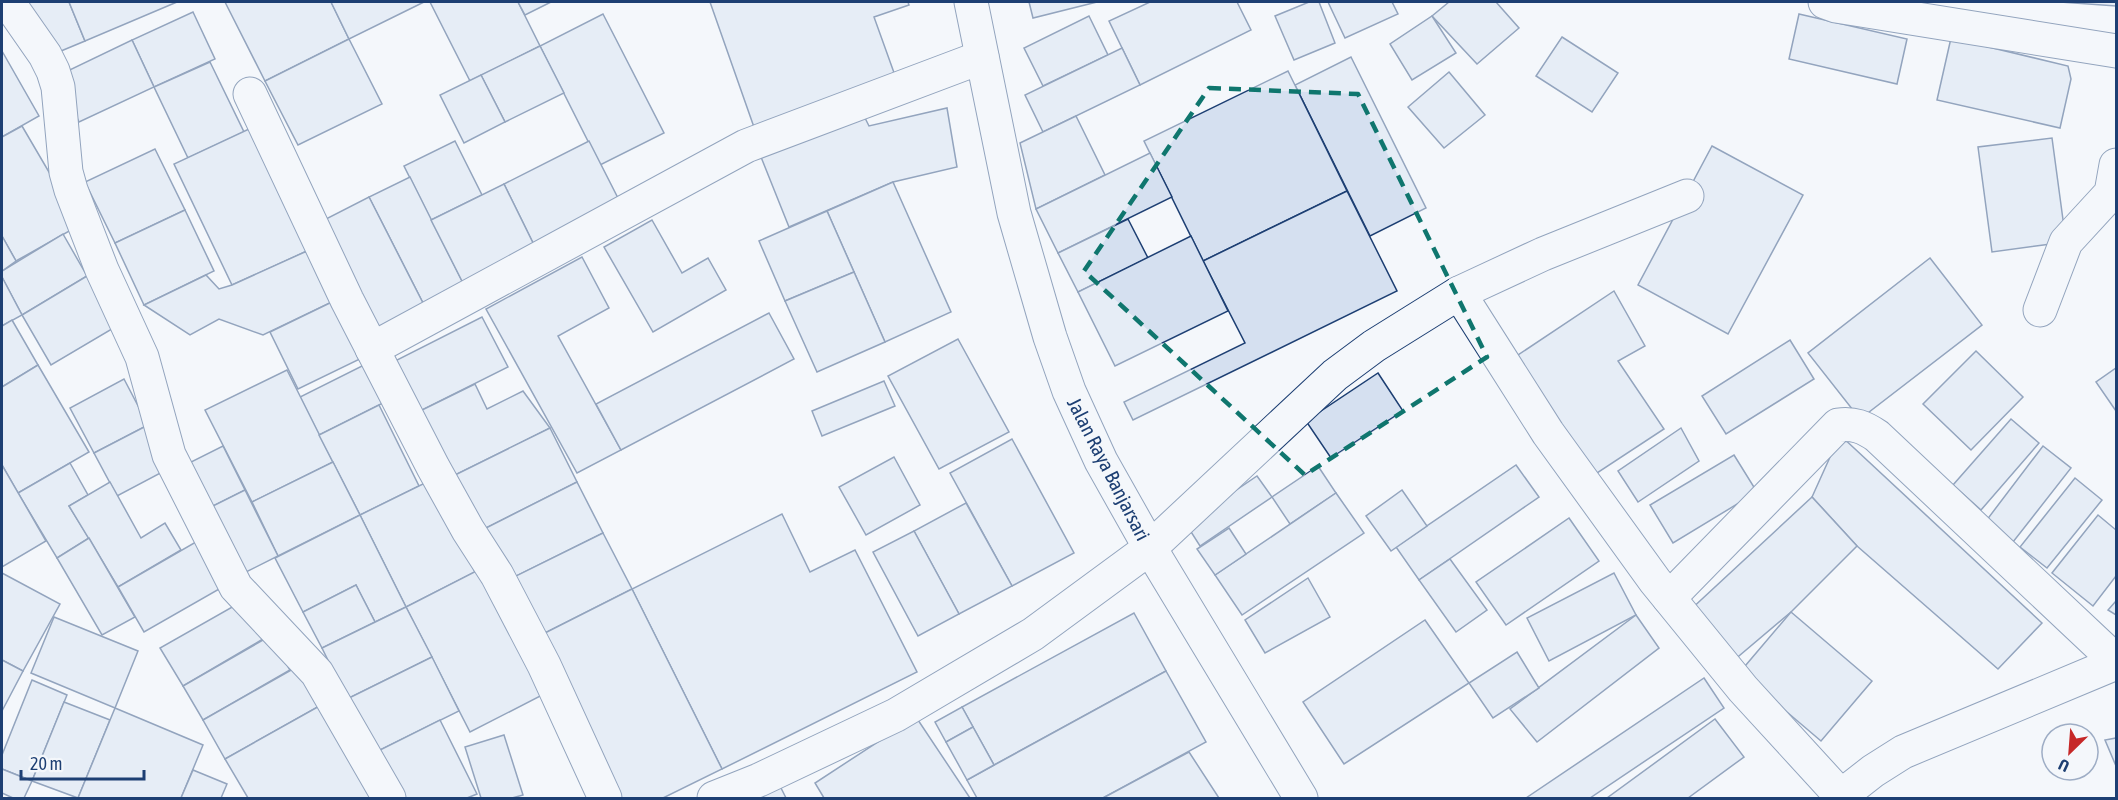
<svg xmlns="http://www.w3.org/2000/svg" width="2118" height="800" viewBox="0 0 2118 800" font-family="'Asap Condensed',sans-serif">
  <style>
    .building { fill: #d5e0f0; stroke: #1d3f73; stroke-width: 1.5 }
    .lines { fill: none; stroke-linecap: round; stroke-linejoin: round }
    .minor-casing { stroke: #1d3f73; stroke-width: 35 }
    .tertiary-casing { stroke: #1d3f73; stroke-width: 35 }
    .trunk-casing { stroke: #1d3f73; stroke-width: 35 }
    .minor { stroke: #f4f7fb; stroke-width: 33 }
    .tertiary { stroke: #f4f7fb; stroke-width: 33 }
    .trunk { stroke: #f4f7fb; stroke-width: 33 }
    .marked { fill: none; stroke: #0f766e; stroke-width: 4.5; stroke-dasharray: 12 8; stroke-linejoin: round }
    .labels { text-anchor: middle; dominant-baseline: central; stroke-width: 4.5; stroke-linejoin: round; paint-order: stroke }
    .street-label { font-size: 20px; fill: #1d3f73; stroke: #f4f7fb }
  </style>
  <rect width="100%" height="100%" fill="#f4f7fb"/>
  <g class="building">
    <path d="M25 2H69L85 41 49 56Z"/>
    <path d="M69 2H177L85 41Z"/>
    <path d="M225 2H331L349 39 265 81Z"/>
    <path d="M331 2H424L349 39Z"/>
    <path d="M430 2H518L540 46 470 81Z"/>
    <path d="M518 2H551L525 15Z"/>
    <path d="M710 2H908L909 5 874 17 897 81 755 130Z"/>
    <path d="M1029 2H1097L1033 18Z"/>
    <path d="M1150 2H1237L1251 30 1140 85 1109 21Z"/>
    <path d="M1309 2H1319L1335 43 1294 60 1275 16Z"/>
    <path d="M1328 2H1392L1398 14 1345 38Z"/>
    <path d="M1449 2H1496L1519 28 1477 64 1432 16Z"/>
    <path d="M2060 2H2116V6Z"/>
    <path d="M193 12 215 59 154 87 132 40Z"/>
    <path d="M603 14 664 133 600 165 540 46Z"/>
    <path d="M1799 14 1907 39 1897 84 1789 59Z"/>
    <path d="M1089 16 1108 55 1043 86 1024 48Z"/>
    <path d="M1432 16 1456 53 1412 80 1390 44Z"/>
    <path d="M1562 37 1618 73 1592 112 1536 76Z"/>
    <path d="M1951 38 2068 66 2071 79 2060 128 1937 100Z"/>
    <path d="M349 39 382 104 298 145 265 81Z"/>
    <path d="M132 40 154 87 79 122 57 76Z"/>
    <path d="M540 46 564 93 505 122 481 75Z"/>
    <path d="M1122 48 1140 85 1043 132 1025 95Z"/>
    <path d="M2 51 39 116 2 137Z"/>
    <path d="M1351 57 1426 208 1370 236 1295 85Z"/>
    <path d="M210 62 244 132 188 158 154 87Z"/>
    <path d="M1288 71 1347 191 1203 261 1144 141Z"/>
    <path d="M1449 72 1485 115 1444 148 1408 107Z"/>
    <path d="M481 75 505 122 464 143 440 95Z"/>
    <path d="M947 108 957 167 893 182 789 227 759 152 862 112 869 126Z"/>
    <path d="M1076 116 1105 175 1036 209 1020 143Z"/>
    <path d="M22 126 80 225 16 261 2 236V137Z"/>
    <path d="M249 129 307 251 232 285 174 164Z"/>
    <path d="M2052 138 2066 242 1992 252 1978 147Z"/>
    <path d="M455 141 482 195 431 220 404 166Z"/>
    <path d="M589 141 622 206 536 249 504 184Z"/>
    <path d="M1712 146 1803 195 1728 334 1638 285Z"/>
    <path d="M155 149 185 210 115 243 85 182Z"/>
    <path d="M1150 153 1172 197 1058 253 1036 209Z"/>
    <path d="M410 177 464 285 424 305 369 197Z"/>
    <path d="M893 182 951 312 885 342 827 211Z"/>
    <path d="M504 184 536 249 464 285 431 220Z"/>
    <path d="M1347 191 1397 291 1133 420 1124 402 1245 343 1203 261Z"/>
    <path d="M369 197 424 305 376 328 322 221Z"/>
    <path d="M185 210 214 271 144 305 115 243Z"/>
    <path d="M827 211 854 272 785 301 759 241Z"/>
    <path d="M1128 219 1148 258 1078 292 1058 253Z"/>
    <path d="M652 220 682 273 708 258 726 290 653 332 604 247Z"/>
    <path d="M63 234 87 276 22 315 2 277V271Z"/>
    <path d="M2 236 16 261 2 271Z"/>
    <path d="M1191 236 1228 311 1115 366 1078 292Z"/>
    <path d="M307 251 336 300 263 335 219 319 190 335 144 305 206 275 219 289 232 285Z"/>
    <path d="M582 257 609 308 558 336 621 450 577 473 486 309Z"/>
    <path d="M1930 258 1982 325 1860 419 1808 353Z"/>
    <path d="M854 272 885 342 817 372 785 301Z"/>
    <path d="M87 276 117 326 51 365 22 315Z"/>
    <path d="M2 277 22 315 2 326Z"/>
    <path d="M1614 291 1645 346 1618 361 1664 429 1591 477 1512 359Z"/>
    <path d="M336 300 364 357 298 389 270 332Z"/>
    <path d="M769 313 794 359 621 450 596 404Z"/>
    <path d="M482 317 508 367 420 411 395 361Z"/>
    <path d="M12 320 38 365 2 387V326Z"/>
    <path d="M958 339 1009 432 939 469 888 376Z"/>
    <path d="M1790 340 1814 379 1726 434 1702 396Z"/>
    <path d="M1976 351 2023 397 1971 450 1923 404Z"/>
    <path d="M370 362 389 400 319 435 300 397Z"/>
    <path d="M38 365 89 452 18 493 2 465V387Z"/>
    <path d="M2116 368V411L2096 382Z"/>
    <path d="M287 370 333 462 252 502 205 410Z"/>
    <path d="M1378 373 1403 411 1331 458 1306 421Z"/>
    <path d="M124 379 148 425 94 453 70 408Z"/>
    <path d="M884 381 895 406 822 436 812 411Z"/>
    <path d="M475 384 487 409 523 391 550 428 453 476 420 411Z"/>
    <path d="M379 405 419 486 360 515 319 435Z"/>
    <path d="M2011 419 2039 443 1981 510 1953 485Z"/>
    <path d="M148 425 170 468 117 496 94 453Z"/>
    <path d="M550 428 577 482 480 531 453 476Z"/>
    <path d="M1681 428 1699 461 1638 502 1618 471Z"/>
    <path d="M1840 435 2042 623 1998 669 1857 546 1812 497Z"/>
    <path d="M1012 439 1074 553 1012 586 950 473Z"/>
    <path d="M223 446 245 490 205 510 183 466Z"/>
    <path d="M2043 446 2071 468 2013 542 1986 521Z"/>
    <path d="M1734 455 1757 492 1673 543 1650 505Z"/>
    <path d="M894 457 920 505 866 535 839 487Z"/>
    <path d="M333 462 360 515 278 556 252 502Z"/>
    <path d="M70 463 88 495 69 506 89 538 57 558 18 493Z"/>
    <path d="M2 465 46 541 2 567Z"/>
    <path d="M1516 465 1539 497 1419 580 1396 547Z"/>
    <path d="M1318 466 1336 493 1290 524 1272 497Z"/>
    <path d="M1257 476 1272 497 1200 546 1186 524Z"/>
    <path d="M2075 478 2102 500 2047 568 2020 547Z"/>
    <path d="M429 481 475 572 406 607 360 515Z"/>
    <path d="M110 482 141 538 165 523 181 550 118 587 69 506Z"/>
    <path d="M577 482 603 533 506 581 480 531Z"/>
    <path d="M245 490 278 556 238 576 205 510Z"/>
    <path d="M1402 490 1427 526 1391 551 1366 516Z"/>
    <path d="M1336 493 1364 533 1242 615 1215 575Z"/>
    <path d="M1812 497 1857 546 1791 612 1733 661 1688 612Z"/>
    <path d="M966 503 1012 586 959 614 914 531Z"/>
    <path d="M782 514 810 572 855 550 917 672 722 769 632 589Z"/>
    <path d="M360 515 406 607 375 622 356 585 303 612 275 558Z"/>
    <path d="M2098 515 2116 530V576L2093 606 2052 573Z"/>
    <path d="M1569 518 1599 561 1506 625 1476 582Z"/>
    <path d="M1229 528 1246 554 1215 575 1197 549Z"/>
    <path d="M914 531 959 614 918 636 873 552Z"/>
    <path d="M603 533 632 589 535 638 506 581Z"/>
    <path d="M89 538 135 617 102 635 57 558Z"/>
    <path d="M201 539 228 584 144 632 118 587Z"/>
    <path d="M1450 559 1487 610 1456 632 1419 580Z"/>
    <path d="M488 565 552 690 470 732 406 607Z"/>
    <path d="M2 573 60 604 23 671 2 660Z"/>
    <path d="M1614 573 1636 615 1549 661 1527 618Z"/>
    <path d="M1308 578 1330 617 1265 653 1245 620Z"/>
    <path d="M356 585 375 622 322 648 303 612Z"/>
    <path d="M632 589 722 769 663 798H616L535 638Z"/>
    <path d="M2116 601V615L2108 610Z"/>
    <path d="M241 602 263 639 183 686 160 648Z"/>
    <path d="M406 607 432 657 347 699 322 648Z"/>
    <path d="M1791 612 1872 681 1821 741 1740 672Z"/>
    <path d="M1134 613 1166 671 994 765 962 707Z"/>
    <path d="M1636 615 1659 648 1537 742 1510 709Z"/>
    <path d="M54 617 138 651 115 708 31 673Z"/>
    <path d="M1425 620 1469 683 1344 764 1303 702Z"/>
    <path d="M270 636 290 670 203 720 183 686Z"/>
    <path d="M1517 652 1539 688 1493 718 1469 683Z"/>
    <path d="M432 657 459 711 372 754 347 699Z"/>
    <path d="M2 660 23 671 2 711Z"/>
    <path d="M300 665 323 704 225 759 203 720Z"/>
    <path d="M1166 671 1206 742 1103 798H977L967 780Z"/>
    <path d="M1704 678 1724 708 1590 798H1526Z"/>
    <path d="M32 680 67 695 32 781 2 769V755Z"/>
    <path d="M64 702 110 720 78 798 32 781Z"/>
    <path d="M323 704 378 798H248L225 759Z"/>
    <path d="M962 707 973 727 946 742 935 722Z"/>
    <path d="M115 708 203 745 181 798H78Z"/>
    <path d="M916 717 970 798H824L815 783Z"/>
    <path d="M1715 719 1744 757 1688 798H1607Z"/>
    <path d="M440 720 477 794 467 798H394L372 754Z"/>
    <path d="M973 727 994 765 967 780 946 742Z"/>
    <path d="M504 735 523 795 512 798H481L465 747Z"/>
    <path d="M2116 738V766L2105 740Z"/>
    <path d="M1189 752 1219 798H1103Z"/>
    <path d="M2 769 32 781 24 798H13L2 793Z"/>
    <path d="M193 770 227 784 221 798H181Z"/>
    <path d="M776 778 786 798H731Z"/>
  </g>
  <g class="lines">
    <g class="minor-casing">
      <g id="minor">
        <path d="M8 2 45 55 53 71 58 87 66 172 71 190 102 270 142 357 169 455 236 587 317 673 389 798"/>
        <path d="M1825 2 1836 6 2116 51"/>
        <path d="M250 94 347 300 433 467 468 530 497 575 544 665 605 798"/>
        <path d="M1459 293 1548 433 1655 581 1743 689 1841 796 1838 798"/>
        <path d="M2040 310 2066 242 2111 193 2116 165"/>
        <path d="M372 349 746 146 982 57"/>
        <path d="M1150 548 1335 375 1374 346 1459 293 1543 254 1687 196"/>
        <path d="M1669 598 1838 425C1854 423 1864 427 1877 436L2116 661"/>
        <path d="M1843 798 1841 796 1873 771 1903 752 2116 663"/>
      </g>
    </g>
    <g class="tertiary-casing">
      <path id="tertiary" d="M714 798 759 780 896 715 1033 634 1150 548"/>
    </g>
    <g class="trunk-casing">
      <path id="trunk" d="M971 2 1014 213 1050 337 1069 391 1101 461 1150 548 1301 798"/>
    </g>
    <use href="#minor" class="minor"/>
    <use href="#tertiary" class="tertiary"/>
    <use href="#trunk" class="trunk"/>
  </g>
  <path d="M0 0H2118V800H0ZM1209 88 1358 94 1487 357 1305 475 1084 271Z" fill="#f4f7fb" fill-opacity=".55" fill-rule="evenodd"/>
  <path class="marked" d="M1209 88 1358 94 1487 357 1305 475 1084 271Z"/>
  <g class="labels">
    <g class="street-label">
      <text transform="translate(1109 469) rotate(63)">Jalan Raya Banjarsari</text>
    </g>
  </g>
  <rect width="2118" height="800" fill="none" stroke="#1d3f73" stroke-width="6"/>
  <g transform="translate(2070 752) rotate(205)"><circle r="28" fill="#f4f7fb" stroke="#9eadc5" stroke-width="1.5"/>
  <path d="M0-4.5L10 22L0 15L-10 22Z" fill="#c62828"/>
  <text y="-9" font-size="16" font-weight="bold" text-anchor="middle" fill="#1d3f73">U</text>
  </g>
  <path d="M21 770v9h123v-9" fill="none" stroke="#1d3f73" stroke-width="3"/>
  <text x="30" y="770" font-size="18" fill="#1d3f73" stroke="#f4f7fb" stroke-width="4.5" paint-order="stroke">20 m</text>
</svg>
